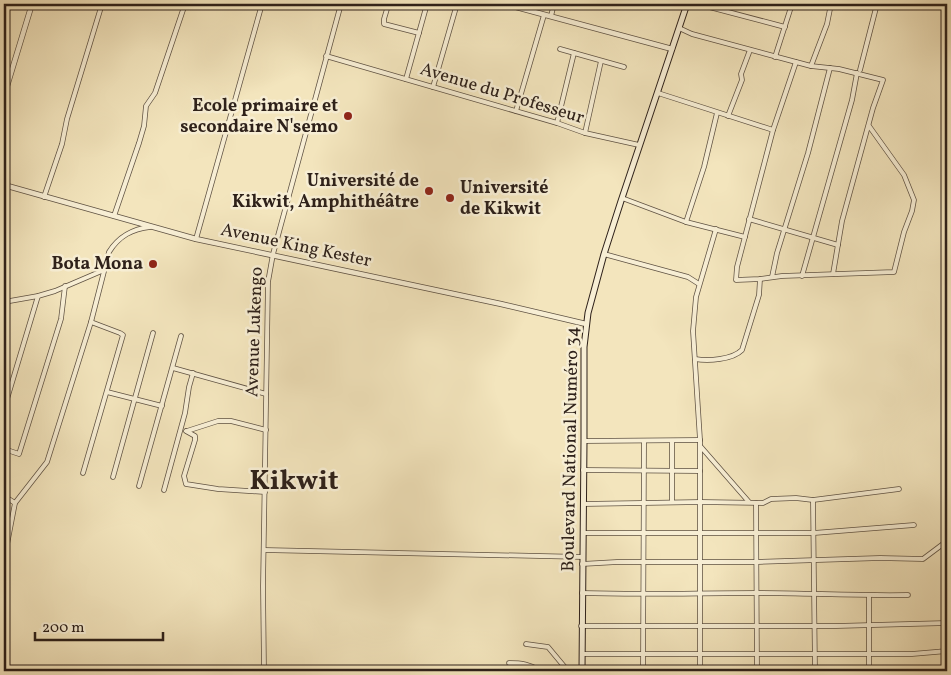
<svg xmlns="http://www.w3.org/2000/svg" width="951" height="675" viewBox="0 0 951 675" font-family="Vollkorn,serif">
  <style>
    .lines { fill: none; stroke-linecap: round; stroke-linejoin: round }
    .minor-casing { stroke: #5f5243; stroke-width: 5.5 }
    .tertiary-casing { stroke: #5f5243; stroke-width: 6 }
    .secondary-casing { stroke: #2e211a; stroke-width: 7 }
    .minor { stroke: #f7eed4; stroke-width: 4 }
    .tertiary { stroke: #f7eed4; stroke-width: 4.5 }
    .secondary { stroke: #f7eed4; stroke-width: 5 }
    .poi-dot { fill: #8f2418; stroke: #f7eed4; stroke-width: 2 }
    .labels { text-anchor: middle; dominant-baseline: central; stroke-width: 5; stroke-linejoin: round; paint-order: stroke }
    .street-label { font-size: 18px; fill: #2e211a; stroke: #f7eed4 }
    .poi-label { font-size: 18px; font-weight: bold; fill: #2e211a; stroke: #f7eed4; text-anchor: end }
    .town-label { font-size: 28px; font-weight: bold; fill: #2e211a; stroke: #f7eed4 }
  </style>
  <rect width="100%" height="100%" fill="#f3e5bd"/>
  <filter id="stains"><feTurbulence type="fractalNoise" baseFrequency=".004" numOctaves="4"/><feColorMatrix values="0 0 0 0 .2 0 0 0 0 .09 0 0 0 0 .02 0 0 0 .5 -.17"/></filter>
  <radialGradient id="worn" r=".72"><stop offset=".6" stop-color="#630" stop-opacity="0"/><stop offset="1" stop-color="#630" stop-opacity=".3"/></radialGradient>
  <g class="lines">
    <g class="minor-casing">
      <g id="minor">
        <path d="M644 4H645"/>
        <path d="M698 4 785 27"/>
        <path d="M387 9 384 19V24L419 33"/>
        <path d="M551 16 554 4"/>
        <path d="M679 28 692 34 796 62 811 66 839 69 883 80 873 108 842 221 833 274"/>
        <path d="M560 49 624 67"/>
        <path d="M326 56 557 123 585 133 639 145"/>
        <path d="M775 57 792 4"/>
        <path d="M796 62 773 130 737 267 736 280 760 279 782 276 894 272 904 232 912 211 914 200 904 175 869 126"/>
        <path d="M811 66 827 24 831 4"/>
        <path d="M860 70 877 4"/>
        <path d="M406 79 427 4"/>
        <path d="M433 87 457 4"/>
        <path d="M658 93 773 130"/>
        <path d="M516 111 544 15"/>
        <path d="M728 116 742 80 741 74 750 50"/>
        <path d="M557 123 574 53"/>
        <path d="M585 133 601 61"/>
        <path d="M44 197 62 144 67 119 102 4"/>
        <path d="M622 198 686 222 745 237"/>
        <path d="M114 216 139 143 144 126 146 106 155 93 185 4"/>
        <path d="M749 219 838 245"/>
        <path d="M686 222 704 167 717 113"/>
        <path d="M196 239 262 4"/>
        <path d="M604 254 688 277 699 284"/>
        <path d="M802 276 852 100 857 73"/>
        <path d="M772 277 777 253 808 153 830 68"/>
        <path d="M4 302 38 296 55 291 104 270"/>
        <path d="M695 359C708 361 732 360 742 350L759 295 760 279"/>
        <path d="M173 368 266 394"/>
        <path d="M107 392 162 406"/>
        <path d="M4 409 38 296"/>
        <path d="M186 431 195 436V440L184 476 186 484 218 489 265 492"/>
        <path d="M187 431 218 421H231L266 430"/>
        <path d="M584 441 700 440"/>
        <path d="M672 441V502"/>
        <path d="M701 447 749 502"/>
        <path d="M4 449 19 454 61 319 65 286"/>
        <path d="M583 470 700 471"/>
        <path d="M83 473 123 335 120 333 91 322"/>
        <path d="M113 477 153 333"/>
        <path d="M139 486 181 336"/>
        <path d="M164 490 185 413 189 387 193 373"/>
        <path d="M4 496 15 503"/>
        <path d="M813 500 815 671"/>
        <path d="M756 503 757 671"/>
        <path d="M583 504 701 502 763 503 771 499 796 498 813 500 899 489"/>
        <path d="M583 533H814L914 525"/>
        <path d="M264 550 583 557"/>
        <path d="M4 560 15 503 47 462 91 322 109 252C119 236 132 229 150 227"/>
        <path d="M582 564 617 562H758L880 558 923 559 947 541"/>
        <path d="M582 593C640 595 698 593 757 593 807 593 858 596 908 595"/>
        <path d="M869 596V671"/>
        <path d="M581 626H836L947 623"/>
        <path d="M526 644 548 647 568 671"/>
        <path d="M582 654H912L947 651"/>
        <path d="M509 663C521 663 530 664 541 671"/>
        <path d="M264 671 263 586 268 282 273 254 341 4"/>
        <path d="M643 671 644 441"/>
        <path d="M700 671V440L693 331 696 297 716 229"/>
      </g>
    </g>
    <g class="tertiary-casing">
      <g id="tertiary">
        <path d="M505 4 672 49"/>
        <path d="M4 96 32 4"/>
        <path d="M4 185 196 239 501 304 586 324"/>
      </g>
    </g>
    <g class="secondary-casing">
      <path id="secondary" d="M582 671 584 441V347L588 313 604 254 621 201 687 4"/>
    </g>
    <use href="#minor" class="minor"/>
    <use href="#tertiary" class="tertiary"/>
    <use href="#secondary" class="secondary"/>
  </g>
  <g class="poi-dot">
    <circle cx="348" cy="116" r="5"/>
    <circle cx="429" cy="191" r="5"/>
    <circle cx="450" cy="198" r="5"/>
    <circle cx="153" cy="264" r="5"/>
  </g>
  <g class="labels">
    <g class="street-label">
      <text transform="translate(502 94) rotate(17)">Avenue du Professeur</text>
      <text transform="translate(296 246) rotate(12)">Avenue King Kester</text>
      <text transform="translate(255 332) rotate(-88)">Avenue Lukengo</text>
      <text transform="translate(571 449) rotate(-89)">Boulevard National Numéro 34</text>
    </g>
    <g class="poi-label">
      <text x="338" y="106">Ecole primaire et<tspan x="338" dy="21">secondaire N'semo</tspan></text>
      <text x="419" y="181">Université de<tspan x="419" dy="21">Kikwit, Amphithéâtre</tspan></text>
      <text x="460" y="188" text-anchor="start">Université<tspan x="460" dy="21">de Kikwit</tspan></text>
      <text x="143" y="264">Bota Mona</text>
    </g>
    <g class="town-label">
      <text x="294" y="481">Kikwit</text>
    </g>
  </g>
  <rect width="951" height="675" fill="none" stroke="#f3e5bd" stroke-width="20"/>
  <rect x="5" y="5" width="941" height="665" fill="none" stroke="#2e211a" stroke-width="2.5"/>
  <rect x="10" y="10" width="931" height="655" fill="none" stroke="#2e211a"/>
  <path d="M35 632v8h128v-8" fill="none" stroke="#2e211a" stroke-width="2.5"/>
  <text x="42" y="632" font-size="15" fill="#2e211a" stroke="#f7eed4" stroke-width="4" paint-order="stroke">200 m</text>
  <rect width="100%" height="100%" filter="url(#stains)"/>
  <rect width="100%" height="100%" fill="url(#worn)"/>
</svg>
